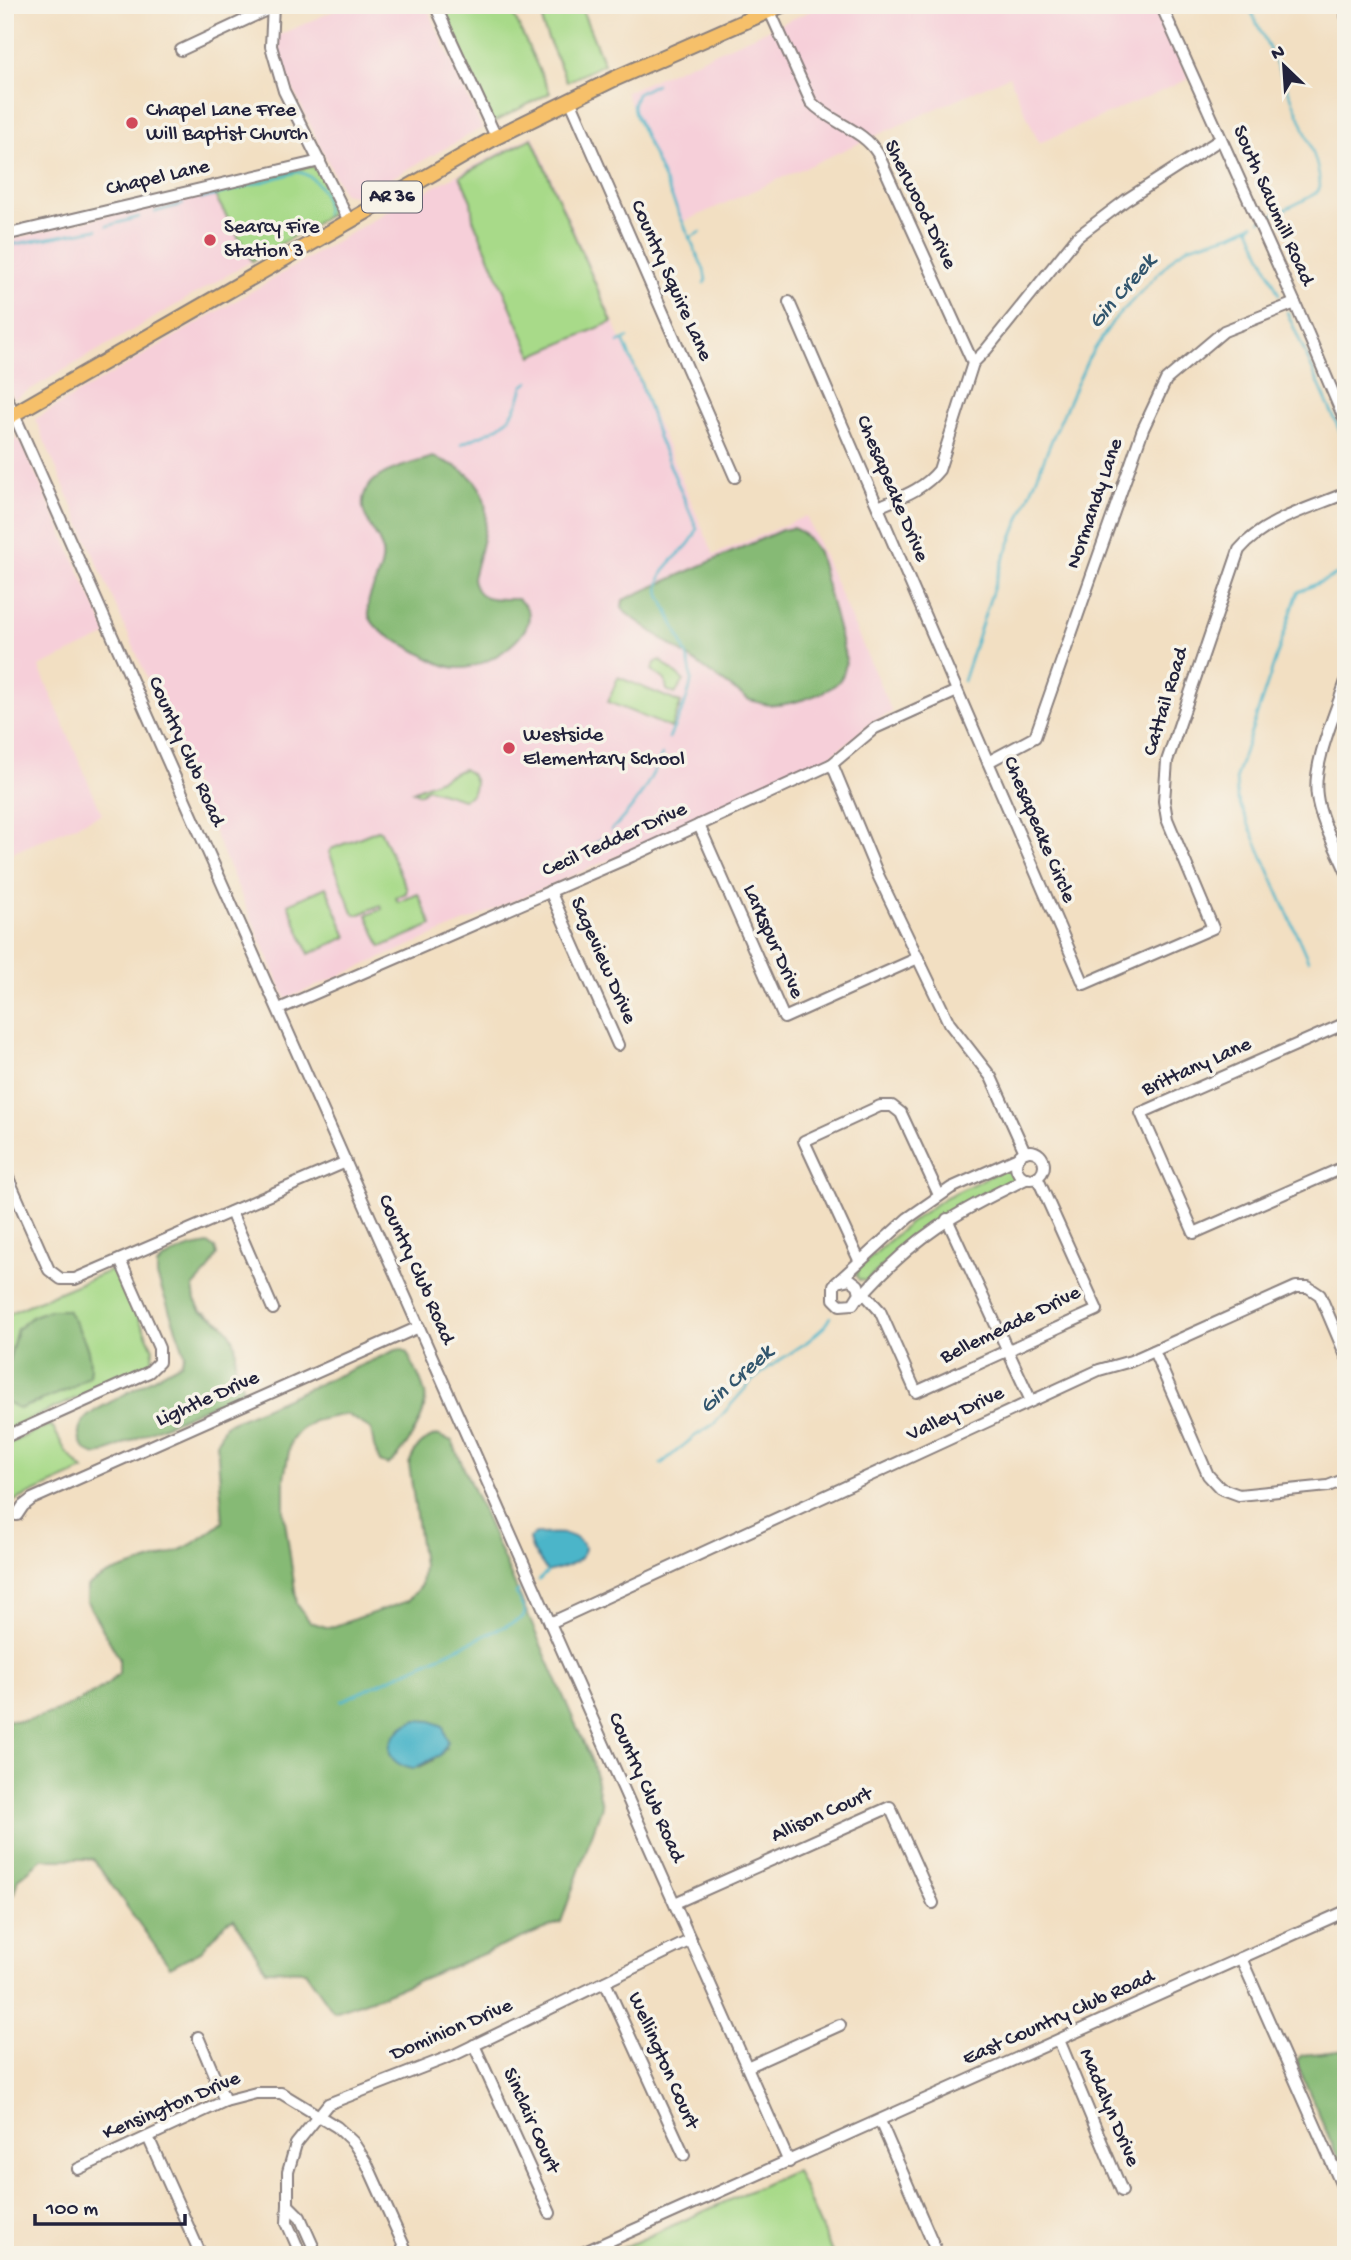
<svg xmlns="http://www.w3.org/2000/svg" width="1351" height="2260" viewBox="0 0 1351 2260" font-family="'Gochi Hand',sans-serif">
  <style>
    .built { fill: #f6cfd9 }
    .green { fill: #a8da89; stroke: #657e62; stroke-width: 2 }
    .forest { fill: #86ba75; stroke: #546e58; stroke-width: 2; fill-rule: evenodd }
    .water { fill: #4cb5c9; stroke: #376c82; stroke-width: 2 }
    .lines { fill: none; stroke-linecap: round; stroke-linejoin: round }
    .stream { stroke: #4cb5c9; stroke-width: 2.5 }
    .minor-casing { stroke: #8a807e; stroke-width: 14 }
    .major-casing { stroke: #8a807e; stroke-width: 18 }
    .minor { stroke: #fff; stroke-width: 10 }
    .major { stroke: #f6c06b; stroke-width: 14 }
    .poi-dot { fill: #d1495b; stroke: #f7f3e8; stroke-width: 2.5 }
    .labels { text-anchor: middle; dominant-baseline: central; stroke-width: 7; stroke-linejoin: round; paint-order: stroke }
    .shield { fill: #f7f3e8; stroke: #62616f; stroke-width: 2 }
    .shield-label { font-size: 19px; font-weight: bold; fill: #22223b }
    .poi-label { font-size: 21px; fill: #22223b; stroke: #f7f3e8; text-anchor: start }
    .street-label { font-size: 21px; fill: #22223b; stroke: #f7f3e8 }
    .water-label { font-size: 23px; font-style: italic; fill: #31556d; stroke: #f7f3e8 }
  </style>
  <rect width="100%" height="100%" fill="#f7f3e8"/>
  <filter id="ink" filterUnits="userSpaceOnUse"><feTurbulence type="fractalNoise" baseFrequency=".0143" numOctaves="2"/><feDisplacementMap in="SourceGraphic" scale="14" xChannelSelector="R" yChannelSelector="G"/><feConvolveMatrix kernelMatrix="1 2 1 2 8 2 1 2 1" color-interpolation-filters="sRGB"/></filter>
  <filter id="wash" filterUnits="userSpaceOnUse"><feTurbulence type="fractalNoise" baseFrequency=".00686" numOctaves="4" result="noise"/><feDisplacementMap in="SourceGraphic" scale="28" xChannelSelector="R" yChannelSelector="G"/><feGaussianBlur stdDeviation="1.57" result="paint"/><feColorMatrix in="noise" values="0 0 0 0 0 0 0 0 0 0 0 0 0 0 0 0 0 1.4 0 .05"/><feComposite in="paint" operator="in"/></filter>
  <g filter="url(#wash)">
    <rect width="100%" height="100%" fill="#f2dfc2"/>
    <g class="built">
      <path d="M347 5H426L482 128 359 196 343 193 278 59 277 36Z"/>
      <path d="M824 5H1155L1189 79 1039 143 1009 76 683 222 625 92Z"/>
      <path d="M533 135 714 555 806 516 892 712 871 723 830 757 808 768 623 854 286 999 35 419 388 211Z"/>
      <path d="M211 189 252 261 14 399 5 380V241Z"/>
      <path d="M13 436 22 443 108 635 39 667 102 814 5 856V437Z"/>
    </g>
    <g class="green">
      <path d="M438 5H509L550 93 492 123Z"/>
      <path d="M552 5H580L604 64 567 82 543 27V16Z"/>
      <path d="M532 138 612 322 532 356 473 219 471 201 460 176Z"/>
      <path d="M312 166C324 175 340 202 329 215L252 261 211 189Z"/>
      <path d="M660 660 684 681 675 694 667 690 665 680 652 670 655 663Z"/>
      <path d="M618 677 681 703 671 728 608 702Z"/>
      <path d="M463 769 471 774 475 782C475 791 472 796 463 799L427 788 420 794 413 791Z"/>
      <path d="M378 830 381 832 407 889 406 893 396 898 398 902 418 894 432 925 381 947 367 915 382 909 381 905 358 915 353 913 329 852 331 849Z"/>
      <path d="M326 887 347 937 309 954 288 904Z"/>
      <path d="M1006 1168 1014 1172 1015 1177 1012 1180 952 1210 916 1236 866 1281 859 1280 856 1275 859 1268 907 1225 944 1198Z"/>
      <path d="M109 1271 118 1273 153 1349 152 1359 146 1367 10 1428 5 1425V1401L20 1409 69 1389 89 1376 17 1329 9 1361 5 1366V1315Z"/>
      <path d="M49 1425 53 1427 66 1452 84 1470 5 1505V1445Z"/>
      <path d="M796 2170 833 2255H607Z"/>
    </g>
    <g class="forest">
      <path d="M433 457C504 480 488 520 473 578 476 604 498 598 518 599 523 604 529 608 529 616 528 641 484 668 461 668 443 669 423 654 407 646 393 639 377 632 370 618 359 595 393 570 379 541 374 532 364 518 363 508 359 472 407 466 433 457Z"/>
      <path d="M792 528C804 531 811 542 818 552L846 659C845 669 844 677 836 684 823 695 788 706 771 705 764 705 756 701 749 700L626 613 622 607 623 600 782 530Z"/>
      <path d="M208 1244 215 1248 217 1255 208 1271 193 1287 195 1300 201 1311C218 1318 236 1332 236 1352 236 1355 235 1361 235 1364 236 1373 242 1382 243 1391L99 1455C83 1454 73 1436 83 1422 85 1417 91 1414 96 1410L181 1363 185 1354 157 1276V1265C169 1253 192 1246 208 1244Z"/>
      <path d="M49 1310H67C80 1330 94 1351 89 1376L70 1389 19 1409 5 1401V1366L9 1361 17 1329 33 1316Z"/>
      <path d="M402 1349 407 1353C413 1365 422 1380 425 1394 429 1411 403 1458 387 1465L380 1462 374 1447 371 1429 346 1414 314 1421 301 1429 291 1441 284 1478V1514L297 1604 310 1622 329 1628 408 1601 421 1585 423 1565 409 1464C415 1448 421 1441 437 1435L452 1441 593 1764 602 1806 561 1922 380 1996 334 2012 305 1971 266 1970 234 1919 228 1921 201 1951 170 1967 93 1859H42L18 1879 14 1893 5 1901V1720C12 1720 20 1722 27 1720 55 1714 100 1694 119 1673V1658L87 1602V1587C110 1569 138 1566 165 1556 187 1549 205 1537 223 1522L217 1443 225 1425 396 1350ZM417 1720 446 1748C437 1759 421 1770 406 1767L399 1729Z"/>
      <path d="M1346 2050V2160L1340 2163 1298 2066 1297 2060 1303 2055Z"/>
    </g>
    <g class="water">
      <path d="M536 1534C555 1534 576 1529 585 1549 582 1564 560 1569 547 1572 542 1560 530 1553 529 1538Z"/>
      <path d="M417 1720 431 1721 443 1726 448 1742 440 1755 413 1769C375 1761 388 1730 417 1720Z"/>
    </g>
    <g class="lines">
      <g class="stream">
        <path d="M1248 5C1260 30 1332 173 1318 191 1311 199 1271 215 1260 221"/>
        <path d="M656 84 637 94 633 105 634 112 704 270 706 280 704 283"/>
        <path d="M202 199 297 172C315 174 330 196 325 214"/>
        <path d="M155 212 183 204"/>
        <path d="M107 226 139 217"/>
        <path d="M1249 226 1279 295"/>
        <path d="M689 238 701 232"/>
        <path d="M5 246 97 229"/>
        <path d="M1287 312 1346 445"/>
        <path d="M623 340 641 383 658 437 697 529C689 556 654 561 660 595 669 615 694 662 691 682 688 702 677 720 669 738"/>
        <path d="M618 343 628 338"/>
        <path d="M461 444C496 428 514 427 523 386L529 382"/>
        <path d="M963 681 1000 568 1053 437 1088 359 1113 321 1177 254 1190 246 1233 234 1254 224"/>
        <path d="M611 830C635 808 648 785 662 755"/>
        <path d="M584 852 601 839"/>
        <path d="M1308 960 1237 798 1236 777 1298 592 1346 571"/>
        <path d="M661 1464 695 1436 714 1424 752 1381 768 1368 807 1342 824 1327 830 1317"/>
        <path d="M539 1580 547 1572"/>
        <path d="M341 1701 523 1618 525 1612 516 1593 519 1590"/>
      </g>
    </g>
  </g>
  <g filter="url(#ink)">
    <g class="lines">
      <g class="minor-casing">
        <g id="minor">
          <path d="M273 5 271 46 284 91 349 221"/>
          <path d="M435 5 496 137"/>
          <path d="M767 5 811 102C831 123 863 129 878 154L973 363"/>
          <path d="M1161 5 1295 303 1346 423"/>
          <path d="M1346 15V16"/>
          <path d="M181 50 273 7"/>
          <path d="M570 100 735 477"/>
          <path d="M5 235 320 161"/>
          <path d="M789 302 1084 984 1213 928 1167 819 1164 801 1167 761 1239 550C1264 520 1311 508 1346 493"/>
          <path d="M5 394 789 2162"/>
          <path d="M878 507C901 497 923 490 939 470L973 363 986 350 1077 237 1126 200 1221 139"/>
          <path d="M1346 681C1336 712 1312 764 1317 796 1320 821 1336 847 1346 871"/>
          <path d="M988 762 1035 737 1143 429 1166 380 1224 331 1295 303"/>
          <path d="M832 764 878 875 949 1023 991 1077 1025 1152"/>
          <path d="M699 825 784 1018 918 958"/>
          <path d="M550 891 618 1045"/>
          <path d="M279 1009 632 856 832 764 875 728 957 691"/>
          <circle cx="1030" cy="1165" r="14"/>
          <path d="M1344 1167 1194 1233 1141 1113 1346 1023"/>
          <path d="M5 1171 49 1270 61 1279H75L346 1162"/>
          <path d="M231 1212 273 1309"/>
          <path d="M947 1219 1031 1401"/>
          <path d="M859 1260 804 1141 880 1106H892L901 1113 939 1195"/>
          <path d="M837 1282 850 1279 858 1285 860 1293 853 1304 840 1305 834 1299V1285L908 1218 951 1188 1018 1158"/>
          <path d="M864 1293 880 1311 916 1392 1097 1310 1037 1177"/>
          <path d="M860 1297C914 1236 956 1212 1028 1178"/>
          <path d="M1154 1351 1208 1475 1220 1488 1239 1495 1328 1486 1346 1479"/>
          <path d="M5 1437 149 1372 159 1362V1348L120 1260"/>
          <path d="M17 1515 23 1506 32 1499 419 1327"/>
          <path d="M550 1623 1099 1370 1131 1361 1296 1287H1308L1320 1295 1346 1356"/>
          <path d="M675 1903 890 1807 933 1903"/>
          <path d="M1241 1958 1346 2195"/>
          <path d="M605 1982 684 2155"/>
          <path d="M198 2037 225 2101"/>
          <path d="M1059 2040 1122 2191"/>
          <path d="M474 2045 550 2213"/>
          <path d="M747 2067 840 2025"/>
          <path d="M880 2121 938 2255"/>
          <path d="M148 2137 201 2255"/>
          <path d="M78 2169 225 2101 256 2093H281L337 2127 353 2142 367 2164 408 2255"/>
          <path d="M288 2205V2172L296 2144 328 2104 454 2055 691 1940"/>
          <path d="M301 2255 287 2223 288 2205 300 2217 317 2255"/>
          <path d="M578 2255 1346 1911"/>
        </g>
      </g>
      <g class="major-casing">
        <path id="major" d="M5 419 496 137 614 79 782 5"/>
      </g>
      <use href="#minor" class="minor"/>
      <use href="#major" class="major"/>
    </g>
  </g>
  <g class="poi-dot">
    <circle cx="132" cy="123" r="7"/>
    <circle cx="210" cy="240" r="7"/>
    <circle cx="509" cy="748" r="7"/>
  </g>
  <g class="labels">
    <rect class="shield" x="362" y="181.5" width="60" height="31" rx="5"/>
    <g class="shield-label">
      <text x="392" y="197">AR 36</text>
    </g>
    <g class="poi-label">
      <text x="146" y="111">Chapel Lane Free<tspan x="146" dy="24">Will Baptist Church</tspan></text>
      <text x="224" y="228">Searcy Fire<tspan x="224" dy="24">Station 3</tspan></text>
      <text x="523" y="736">Westside<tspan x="523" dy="24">Elementary School</tspan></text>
    </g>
    <g class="street-label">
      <text transform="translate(158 179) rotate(-13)">Chapel Lane</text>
      <text transform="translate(919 205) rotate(64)">Sherwood Drive</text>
      <text transform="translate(1272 206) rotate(66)">South Sawmill Road</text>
      <text transform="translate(670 281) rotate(66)">Country Squire Lane</text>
      <text transform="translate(891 489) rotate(67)">Chesapeake Drive</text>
      <text transform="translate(1096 504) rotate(-71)">Normandy Lane</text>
      <text transform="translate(1167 702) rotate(-73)">Cattail Road</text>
      <text transform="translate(185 752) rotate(66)">Country Club Road</text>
      <text transform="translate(1038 830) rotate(67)">Chesapeake Circle</text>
      <text transform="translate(615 841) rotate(-24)">Cecil Tedder Drive</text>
      <text transform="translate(772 942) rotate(66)">Larkspur Drive</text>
      <text transform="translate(602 961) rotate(66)">Sageview Drive</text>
      <text transform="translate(1197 1068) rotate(-24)">Brittany Lane</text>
      <text transform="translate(415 1270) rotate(66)">Country Club Road</text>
      <text transform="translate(1011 1326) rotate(-26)">Bellemeade Drive</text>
      <text transform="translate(208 1400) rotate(-24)">Lightle Drive</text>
      <text transform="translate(956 1415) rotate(-25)">Valley Drive</text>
      <text transform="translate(645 1788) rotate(66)">Country Club Road</text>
      <text transform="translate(822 1816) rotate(-24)">Allison Court</text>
      <text transform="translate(1059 2019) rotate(-24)">East Country Club Road</text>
      <text transform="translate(452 2031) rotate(-23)">Dominion Drive</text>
      <text transform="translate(662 2061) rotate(66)">Wellington Court</text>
      <text transform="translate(172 2107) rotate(-23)">Kensington Drive</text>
      <text transform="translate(1108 2108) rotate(67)">Madalyn Drive</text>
      <text transform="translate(530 2121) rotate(66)">Sinclair Court</text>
    </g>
    <g class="water-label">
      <text transform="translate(1123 292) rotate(-49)">Gin Creek</text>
      <text transform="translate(737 1380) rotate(-42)">Gin Creek</text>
    </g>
  </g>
  <rect width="1351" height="2260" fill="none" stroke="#f7f3e8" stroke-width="28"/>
  <g transform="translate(1284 66) rotate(335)" stroke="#f7f3e8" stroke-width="5" paint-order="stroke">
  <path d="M0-5L12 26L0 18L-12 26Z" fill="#22223b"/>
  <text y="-10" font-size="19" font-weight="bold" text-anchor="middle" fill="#22223b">N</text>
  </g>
  <path d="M35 2214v10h150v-10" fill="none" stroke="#22223b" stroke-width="3.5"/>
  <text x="46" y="2214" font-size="21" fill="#22223b" stroke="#f7f3e8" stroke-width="5" paint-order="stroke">100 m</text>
</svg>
